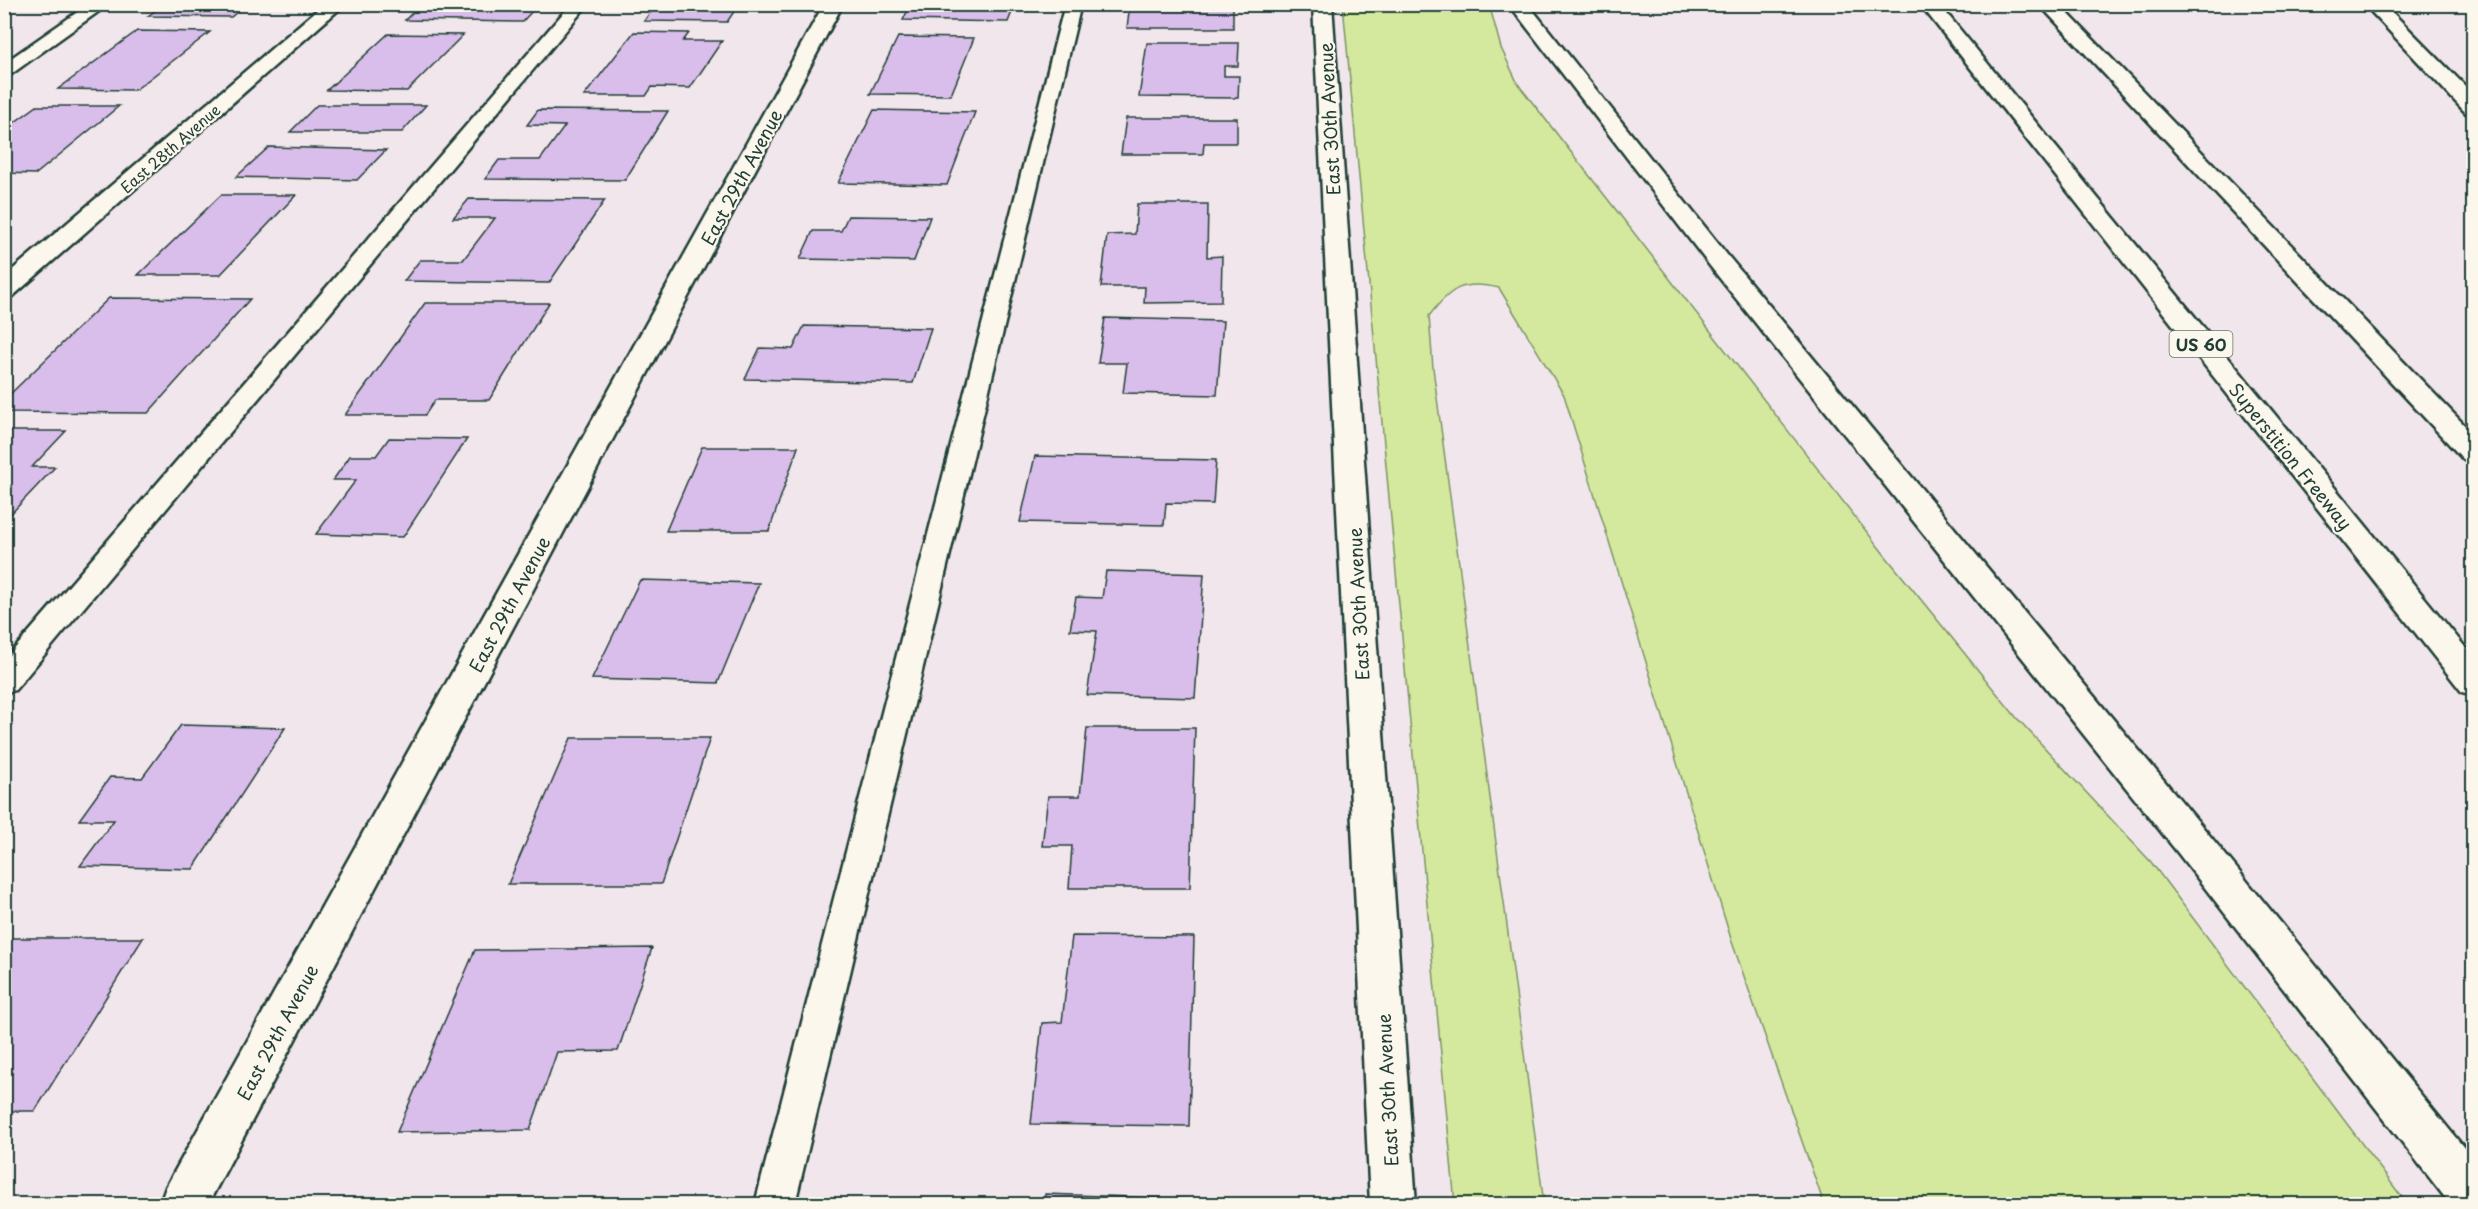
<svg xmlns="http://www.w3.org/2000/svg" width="2478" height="1209" viewBox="0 0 2478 1209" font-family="'Playpen Sans',sans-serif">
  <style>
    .green { fill: #d4e99d; stroke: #7a9368; stroke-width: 1.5 }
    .building { fill: #d9bdeb; stroke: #1f3d34; stroke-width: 1.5 }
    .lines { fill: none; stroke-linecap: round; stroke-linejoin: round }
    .lane-casing { stroke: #1f3d34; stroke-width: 5 }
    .street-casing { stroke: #1f3d34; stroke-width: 5 }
    .highway-casing { stroke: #1f3d34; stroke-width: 5 }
    .lane { fill: #fbf7ec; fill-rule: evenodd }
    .street { fill: #fbf7ec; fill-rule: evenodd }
    .highway { fill: #fbf7ec; fill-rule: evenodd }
    .labels { text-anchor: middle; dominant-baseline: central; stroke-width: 4.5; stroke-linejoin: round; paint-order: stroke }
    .far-street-label { font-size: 15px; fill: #1f3d34; stroke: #fbf7ec }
    .shield { fill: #fbf7ec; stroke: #61756b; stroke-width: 1.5 }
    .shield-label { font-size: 16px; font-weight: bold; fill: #1f3d34 }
    .street-label { font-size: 18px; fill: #1f3d34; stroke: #fbf7ec }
  </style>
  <rect width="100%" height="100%" fill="#f1e6ec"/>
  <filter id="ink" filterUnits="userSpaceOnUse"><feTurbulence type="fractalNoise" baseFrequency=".0167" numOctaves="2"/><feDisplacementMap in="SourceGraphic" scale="12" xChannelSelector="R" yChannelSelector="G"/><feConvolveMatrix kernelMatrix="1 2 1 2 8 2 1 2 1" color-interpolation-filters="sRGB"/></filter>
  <g filter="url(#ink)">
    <path class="green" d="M1489 4 1501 48 1518 84 1884 554 2016 717 2151 862 2407 1204H1824L1732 942 1564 395 1499 288C1463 280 1451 287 1429 316L1433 368 1544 1204H1455L1343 5Z"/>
    <g class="building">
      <path d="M164 4H247L231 17 148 16Z"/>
      <path d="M421 4H512L508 8 534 9 522 22 405 20Z"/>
      <path d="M656 4H739L727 22 644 21Z"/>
      <path d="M911 4H1015L1008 22 903 20Z"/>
      <path d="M1130 4H1233V28H1127Z"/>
      <path d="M137 31 210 32 135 90 58 89Z"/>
      <path d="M634 32 689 33 683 41H722L690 88 652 87 646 96H584Z"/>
      <path d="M388 34 463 35 407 91 327 90Z"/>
      <path d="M898 37 974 38 951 95 870 94Z"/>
      <path d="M1147 43H1239L1238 66H1224V76H1239L1238 98 1139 97Z"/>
      <path d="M317 105H426L402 132H290Z"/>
      <path d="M37 106H119L36 174 4 173V130Z"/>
      <path d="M538 110 668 111 625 180 485 179 499 160H540L565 126 527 125Z"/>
      <path d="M874 110 975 112 947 185 838 183Z"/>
      <path d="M1126 118H1237V143H1204L1203 154H1121Z"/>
      <path d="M269 147 386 150 357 180 236 177Z"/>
      <path d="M221 195H296L220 275H138Z"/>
      <path d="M469 199 605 200 549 283 404 281 420 260H463L495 218H453Z"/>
      <path d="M1137 204H1208L1207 257 1222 256 1221 302 1144 303 1145 287H1101L1107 235 1135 234Z"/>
      <path d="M848 216 930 217 914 261 800 259 813 231H841Z"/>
      <path d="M109 298 250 299 148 413 4 412V400Z"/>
      <path d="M425 303H549L489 400H435L425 415H345Z"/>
      <path d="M1105 318 1223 321 1217 395 1123 393 1127 363H1098Z"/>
      <path d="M804 326 931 328 913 383 745 379 760 348 793 349Z"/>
      <path d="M4 431H66L32 467H55L4 521Z"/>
      <path d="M389 438 467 439 403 537 316 534 356 480H333L350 456H376Z"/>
      <path d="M702 447H798L769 531H666Z"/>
      <path d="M1035 456 1216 460 1213 504 1166 503 1164 525 1020 522Z"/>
      <path d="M1106 571 1204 574 1195 698 1087 695 1097 631 1070 630 1076 597 1102 598Z"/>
      <path d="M640 580 759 583 718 683 592 679Z"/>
      <path d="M181 725 285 728 193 869 80 866 114 820H79L110 777 142 778Z"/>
      <path d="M1087 728H1195L1190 888H1069L1072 846H1042L1048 796H1080Z"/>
      <path d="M571 738H710L661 884H508Z"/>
      <path d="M1072 936 1194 937 1189 1126 1031 1124 1042 1023 1062 1022Z"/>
      <path d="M4 938H143L35 1111H4Z"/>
      <path d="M652 948 618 1051 557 1052 530 1130 397 1132 475 950Z"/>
      <path d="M1045 1194 1188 1199V1204H1044Z"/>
    </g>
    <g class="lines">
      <g class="lane-casing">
        <g id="lane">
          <path d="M89 4H109L10 75 4 76V63Z"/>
          <path d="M571 4H588L15 690 4 693V661Z"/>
          <path d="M1065 4H1081L795 1204H755Z"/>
        </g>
      </g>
      <g class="street-casing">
        <g id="street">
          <path d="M324 4H345L13 296 4 299V277Z"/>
          <path d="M824 4H843L208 1204H160L166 1187Z"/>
          <path d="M1313 4H1332L1416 1204H1370Z"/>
        </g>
      </g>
      <g class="highway-casing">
        <g id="highway">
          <path d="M1509 4H1528L1728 256 2206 831 2474 1160V1204H2450L2178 853 1710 266Z"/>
          <path d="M1920 4H1939L2474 658V696L2462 692Z"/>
          <path d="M2039 4H2059L2474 435V462L2464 460Z"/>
          <path d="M2364 4H2384L2474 95V114L2466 113Z"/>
        </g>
      </g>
      <use href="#lane" class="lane"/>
      <use href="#street" class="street"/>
      <use href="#highway" class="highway"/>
    </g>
  </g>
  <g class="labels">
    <g class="far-street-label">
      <text transform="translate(170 148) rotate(-41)">East 28th Avenue</text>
    </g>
    <rect class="shield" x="2169.5" y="331" width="63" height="26" rx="4.5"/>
    <g class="shield-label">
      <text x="2201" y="344">US 60</text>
    </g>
    <g class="street-label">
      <text transform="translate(1329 119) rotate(-93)">East 30th Avenue</text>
      <text transform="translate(741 177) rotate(-62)">East 29th Avenue</text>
      <text transform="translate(2291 456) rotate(51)">Superstition Freeway</text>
      <text transform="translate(509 604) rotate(-62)">East 29th Avenue</text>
      <text transform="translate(1358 604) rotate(-93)">East 30th Avenue</text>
      <text transform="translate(277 1032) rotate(-62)">East 29th Avenue</text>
      <text transform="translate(1387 1090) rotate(-93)">East 30th Avenue</text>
    </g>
  </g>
  <rect width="2478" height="1209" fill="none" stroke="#fbf7ec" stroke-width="24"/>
  <rect x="12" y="12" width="2454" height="1185" fill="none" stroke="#1f3d34" stroke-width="2" filter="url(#ink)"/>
</svg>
